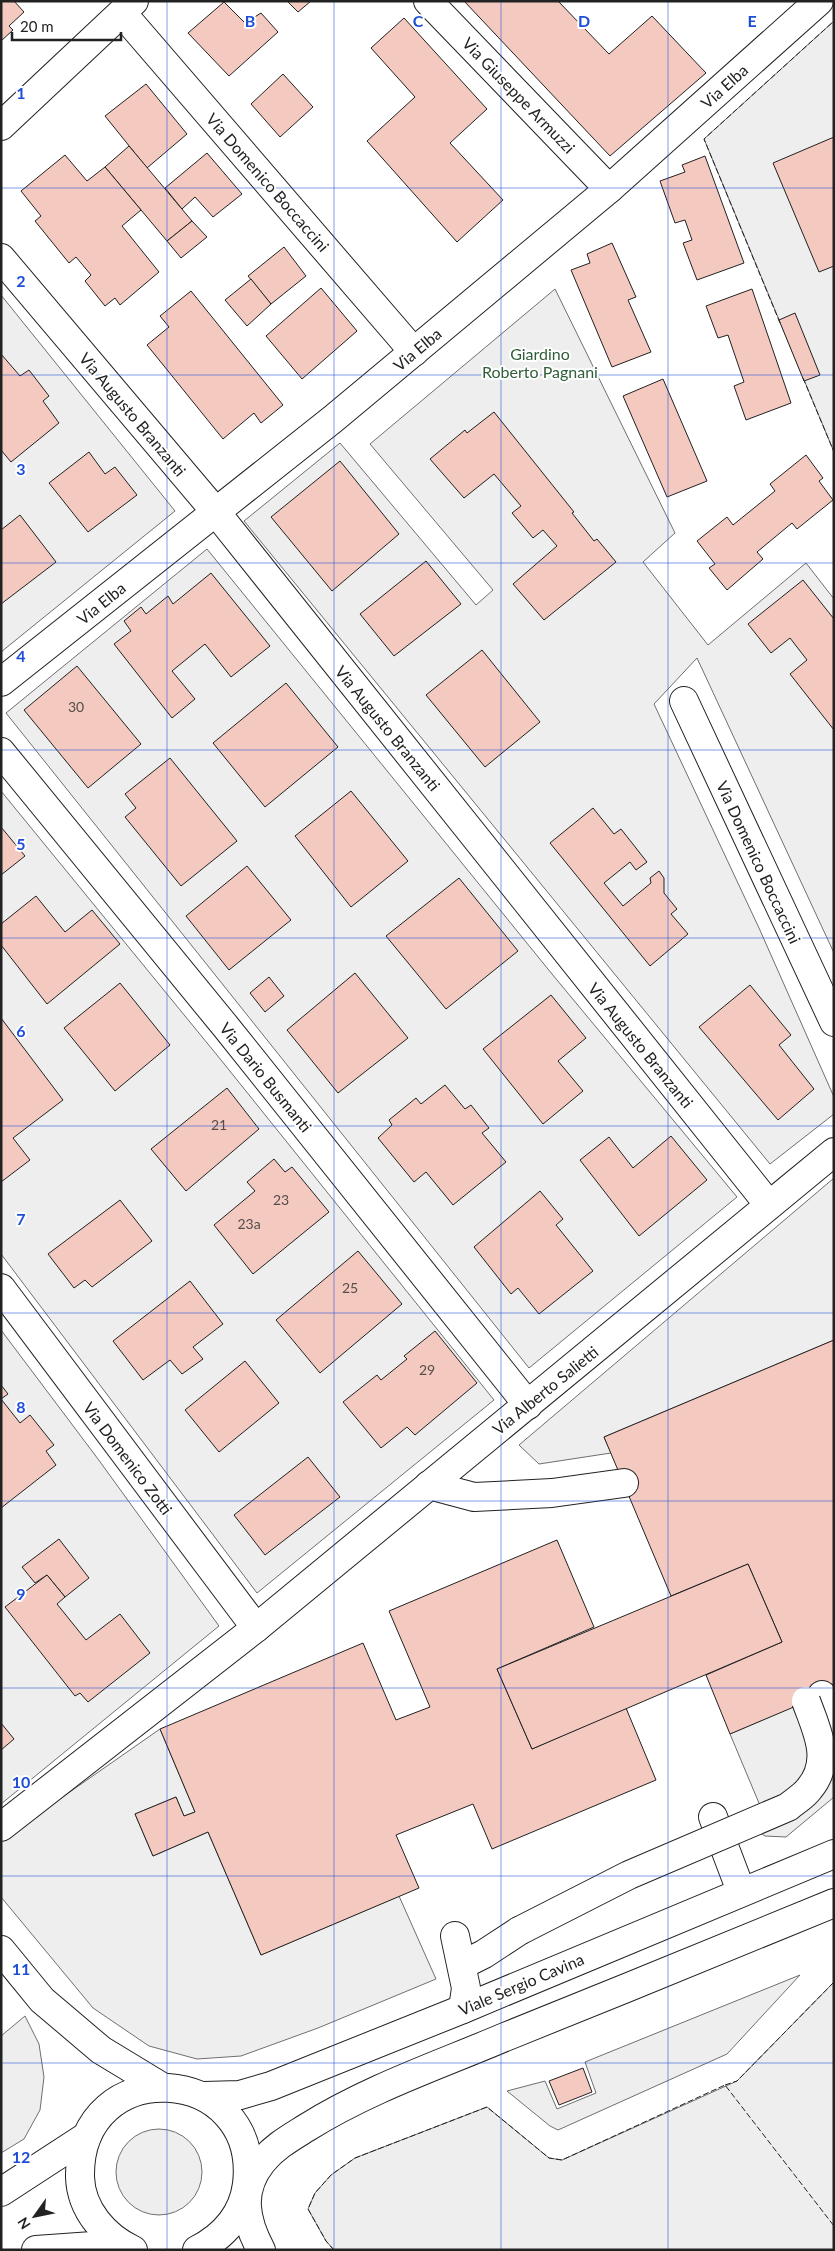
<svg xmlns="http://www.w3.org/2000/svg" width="835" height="2251" viewBox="0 0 835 2251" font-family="Lato,sans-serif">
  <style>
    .green { fill: #eee; stroke: #6f6f6f }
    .building { fill: #f3c9c0; stroke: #222 }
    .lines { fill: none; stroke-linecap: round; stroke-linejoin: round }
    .minor-casing { stroke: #222; stroke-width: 30 }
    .minor { stroke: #fff; stroke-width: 28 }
    .minor-bridge-casing { stroke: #222; stroke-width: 30; stroke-linecap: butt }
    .minor-bridge { stroke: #fff; stroke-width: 28 }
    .fence { stroke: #222; stroke-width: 1; stroke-dasharray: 6 2.5; stroke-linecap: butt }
    .grid { fill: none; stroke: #1d4ed8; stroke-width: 1; stroke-opacity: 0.55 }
    .labels { text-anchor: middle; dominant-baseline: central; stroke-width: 4; stroke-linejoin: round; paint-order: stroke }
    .number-label { font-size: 14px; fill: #564c4a }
    .street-label { font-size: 16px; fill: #222; stroke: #fff }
    .park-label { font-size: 16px; fill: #2f5e38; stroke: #fff }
    .grid-label { font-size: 16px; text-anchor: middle; font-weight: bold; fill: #1d4ed8; stroke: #fff; stroke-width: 4; stroke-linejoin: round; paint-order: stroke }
  </style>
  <rect width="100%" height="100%" fill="#fff"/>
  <g class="green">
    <path d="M834 21V452L704 139Z"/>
    <path d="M555 289 675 533 643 562 708 645 806 563 834 599V953L697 658 654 704 759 928 834 1097V1114L770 1164 244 521 340 443 476 605 493 590 370 444Z"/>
    <path d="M1 295 175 511 1 652Z"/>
    <path d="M207 549 552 974 737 1197 529 1368 6 713Z"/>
    <path d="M1 791 221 1060 494 1400 257 1593 1 1254Z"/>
    <path d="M834 1178V1340L604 1437 611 1453 539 1464 519 1445Z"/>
    <path d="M1 1330 98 1459 219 1626 1 1804Z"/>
    <path d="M806 1701 834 1770V1797L786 1837 765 1836 744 1823 764 1815 730 1734Z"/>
    <path d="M160 1729 195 1812 184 1816 176 1797 135 1814 153 1856 208 1832 261 1955 399 1896 436 1979 318 2028 241 2056 197 2059 149 2046 93 2008 1 1897V1840Z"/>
    <path d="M800 1975 727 2054 558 2130 550 2126 507 2091 545 2081 557 2109 596 2093 585 2062Z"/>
    <path d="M834 1982V2250H334L326 2241 308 2209 315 2193 331 2175 355 2158 487 2107 549 2158 562 2160 737 2081Z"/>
    <path d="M25 2016 39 2044 44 2077 40 2110 24 2139 1 2153V2036Z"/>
    <circle cx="159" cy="2172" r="43"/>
  </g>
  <g class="building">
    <path d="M1 1H14L24 12 9 26 13 30 1 41Z"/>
    <path d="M287 1H311L298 12Z"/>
    <path d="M464 1H558L609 54 652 16 706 73 610 156Z"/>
    <path d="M224 2 245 23 261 13 278 32 229 76 188 33Z"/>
    <path d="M404 18 487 109 450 143 503 200 457 242 367 141 415 97 371 48Z"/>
    <path d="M283 74 313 107 280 137 251 104Z"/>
    <path d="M146 84 187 134 147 168 105 116Z"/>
    <path d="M834 137V266L819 272 773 163Z"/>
    <path d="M129 146 192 221 167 241 105 167Z"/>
    <path d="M207 153 242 194 213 217 195 197 182 209 165 188Z"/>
    <path d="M65 155 87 181 105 167 141 210 122 226 159 272 120 305 115 298 105 306 85 281 91 275 76 257 69 263 35 221 41 216 21 191Z"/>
    <path d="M705 156 744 263 697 280 683 243 692 240 685 220 675 223 660 181 685 172 682 165Z"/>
    <path d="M192 221 207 237 181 258 167 241Z"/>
    <path d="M612 243 636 297 628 300 651 352 612 367 571 270 590 263 587 254Z"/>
    <path d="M284 247 306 276 271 304 248 276Z"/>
    <path d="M251 279 271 304 247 326 225 300Z"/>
    <path d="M321 288 357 331 302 379 266 336Z"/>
    <path d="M752 289 791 403 746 420 734 386 744 382 728 335 718 338 706 306Z"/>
    <path d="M191 291 283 405 261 423 254 413 223 439 147 345 169 327 160 316Z"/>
    <path d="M795 313 820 375 804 381 779 320Z"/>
    <path d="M1 354 20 376 29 370 49 396 43 401 59 423 11 462 1 450Z"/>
    <path d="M663 379 707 481 667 497 623 396Z"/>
    <path d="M494 412 574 512 572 513 594 541 597 539 616 562 544 620 513 584 557 546 543 530 533 538 512 513 521 506 494 474 464 498 430 459 465 430 467 433Z"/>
    <path d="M89 452 105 474 115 467 137 495 88 532 49 483Z"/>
    <path d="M806 455 823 478 819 481 833 500 797 529 792 523 757 552 763 559 727 590 709 568 715 564 697 541 727 517 733 525 775 491 770 484Z"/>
    <path d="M340 461 399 534 332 591 271 517Z"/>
    <path d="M20 515 56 562 1 604V530Z"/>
    <path d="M426 561 461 604 394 656 360 614Z"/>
    <path d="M211 573 270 646 231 677 205 644 172 671 195 699 172 718 114 644 131 631 124 621 141 607 146 614 168 596 173 604Z"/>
    <path d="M803 580 834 619V730L790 674 807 660 790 638 771 653 748 624Z"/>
    <path d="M482 650 540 722 485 767 426 695Z"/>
    <path d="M77 666 141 744 88 788 24 710Z"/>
    <path d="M286 683 338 747 265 807 213 743Z"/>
    <path d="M170 758 237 841 181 886 125 817 136 808 125 794Z"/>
    <path d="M351 791 408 861 351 907 295 836Z"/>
    <path d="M593 808 614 834 621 829 647 862 636 870 630 862 604 883 623 906 651 883 650 878 659 871 664 878V893L677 909 671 914 688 934 650 966 550 843Z"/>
    <path d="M1 827 25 856 1 875Z"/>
    <path d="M247 866 291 920 229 970 186 916Z"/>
    <path d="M459 878 518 951 446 1009 386 936Z"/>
    <path d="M36 896 65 932 92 910 120 944 47 1004 1 945V924Z"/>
    <path d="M355 973 408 1038 338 1093 287 1030Z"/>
    <path d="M269 977 284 996 265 1012 250 993Z"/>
    <path d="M120 983 170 1045 115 1091 64 1028Z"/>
    <path d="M750 985 791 1035 779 1045 814 1089 778 1120 699 1027Z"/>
    <path d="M551 995 586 1038 558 1061 583 1091 543 1124 483 1049Z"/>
    <path d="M1 1018 63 1100 13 1138 30 1160 1 1182Z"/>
    <path d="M445 1085 465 1109 471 1105 489 1128 482 1133 506 1162 453 1205 426 1172 414 1182 378 1138 392 1125 389 1120 416 1098 421 1104Z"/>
    <path d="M227 1088 259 1129 186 1191 151 1149Z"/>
    <path d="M671 1136 707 1180 639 1236 580 1160 609 1137 633 1168Z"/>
    <path d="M274 1159 285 1172 292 1167 329 1212 253 1274 214 1225 255 1191 247 1182Z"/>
    <path d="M540 1191 563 1219 556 1225 593 1271 539 1314 518 1288 511 1294 474 1247Z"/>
    <path d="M120 1200 152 1241 92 1287 85 1280 74 1288 48 1254Z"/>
    <path d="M358 1251 402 1304 320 1373 276 1320Z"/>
    <path d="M190 1281 223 1324 193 1347 203 1359 182 1374 170 1360 143 1380 113 1341Z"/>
    <path d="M435 1331 477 1383 415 1435 407 1427 381 1448 343 1402 377 1375 381 1380 407 1359 404 1356Z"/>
    <path d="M834 1340V1690L730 1734 706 1675 782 1642 748 1564 671 1596 604 1437Z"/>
    <path d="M245 1361 279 1403 219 1452 185 1410Z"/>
    <path d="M1 1385 8 1394 1 1399 20 1423 30 1415 54 1445 46 1451 56 1465 1 1508Z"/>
    <path d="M308 1457 340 1497 265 1555 234 1515Z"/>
    <path d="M59 1539 89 1578 65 1597 47 1575 35 1583 22 1567Z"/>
    <path d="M557 1540 594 1627 497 1669 532 1749 626 1708 656 1780 492 1849 473 1804 396 1835 419 1888 261 1955 208 1832 153 1856 135 1814 176 1797 184 1816 195 1812 160 1729 363 1643 396 1720 430 1707 389 1611Z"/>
    <path d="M748 1564 782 1642 532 1749 497 1669Z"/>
    <path d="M47 1575 65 1597 57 1604 86 1640 120 1614 150 1653 88 1702 80 1693 75 1696 5 1607Z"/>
    <path d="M1 1723 14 1739 1 1750Z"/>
    <path d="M583 2068 592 2092 559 2105 549 2081Z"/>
  </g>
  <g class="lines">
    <g class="minor-casing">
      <g id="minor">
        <path d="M428 1 609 189"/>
        <path d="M122 13 414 352"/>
        <path d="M1 126 134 1"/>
        <path d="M1 258 215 511 769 1205"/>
        <path d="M1 682 333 419 609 189 819 1"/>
        <path d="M684 701 834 1022"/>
        <path d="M1 752 226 1027 528 1405"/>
        <path d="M1 1288 256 1628"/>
        <path d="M429 1485 474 1497 552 1493 624 1483"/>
        <path d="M822 1695 834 1723"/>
        <path d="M713 1817 741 1891"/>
        <path d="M1 1827 256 1628 834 1152"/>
        <path d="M455 1936 466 1988 463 2009"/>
        <path d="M1 1950 42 2000 101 2050 162 2087"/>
        <path d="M462 1965 484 1954 519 1931"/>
        <path d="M204 2096 240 2095 271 2086 463 2009 834 1854"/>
        <path d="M1 2192 87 2136"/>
        <path d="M36 2250 121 2244"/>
        <path d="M133 2250C105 2237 81 2210 80 2177 78 2051 261 2063 247 2184 243 2215 224 2236 197 2250"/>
        <path d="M261 2250C245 2220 239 2191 262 2162 274 2147 290 2138 306 2128 368 2089 439 2065 505 2037 615 1993 724 1948 834 1903"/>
      </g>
    </g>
    <use href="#minor" class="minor"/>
    <g class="minor-bridge-casing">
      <path id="minor-bridge" d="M519 1931 629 1875 788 1807C795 1801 804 1796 809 1789 833 1761 817 1731 806 1701"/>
    </g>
    <use href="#minor-bridge" class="minor-bridge"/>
    <g class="fence">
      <path d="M780 323 704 139 834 21"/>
      <path d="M803 378 834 452"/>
      <path d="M725 2085 737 2081 834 1982"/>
      <path d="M334 2250 326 2241 308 2209 315 2193 331 2175 355 2158 487 2107 549 2158 562 2160 725 2085 834 2226"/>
    </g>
  </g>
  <path class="grid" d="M167 1V2250M334 1V2250M501 1V2250M668 1V2250M1 188H834M1 375H834M1 563H834M1 750H834M1 938H834M1 1126H834M1 1313H834M1 1501H834M1 1688H834M1 1876H834M1 2063H834"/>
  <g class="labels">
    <g class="number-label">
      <text x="76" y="706">30</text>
      <text x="219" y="1124">21</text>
      <text x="281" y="1199">23</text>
      <text x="249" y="1223">23a</text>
      <text x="350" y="1287">25</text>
      <text x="427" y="1369">29</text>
    </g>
    <g class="street-label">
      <text transform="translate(724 86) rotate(-42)">Via Elba</text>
      <text transform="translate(519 95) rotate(46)">Via Giuseppe Armuzzi</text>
      <text transform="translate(268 182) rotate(49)">Via Domenico Boccaccini</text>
      <text transform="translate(417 349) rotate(-40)">Via Elba</text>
      <text transform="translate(133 414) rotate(50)">Via Augusto Branzanti</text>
      <text transform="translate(101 603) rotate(-39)">Via Elba</text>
      <text transform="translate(388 728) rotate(51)">Via Augusto Branzanti</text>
      <text transform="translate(759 862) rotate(65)">Via Domenico Boccaccini</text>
      <text transform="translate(641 1045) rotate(51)">Via Augusto Branzanti</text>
      <text transform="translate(266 1077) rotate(51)">Via Dario Busmanti</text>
      <text transform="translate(545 1390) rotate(-39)">Via Alberto Salietti</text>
      <text transform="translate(128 1458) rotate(53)">Via Domenico Zotti</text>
      <text transform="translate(521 1984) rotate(-23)">Viale Sergio Cavina</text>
    </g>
    <g class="park-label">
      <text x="540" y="353">Giardino<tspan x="540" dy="18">Roberto Pagnani</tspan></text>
    </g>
  </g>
  <g class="grid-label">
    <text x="250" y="27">B</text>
    <text x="418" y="27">C</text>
    <text x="584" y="27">D</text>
    <text x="752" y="27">E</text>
    <text x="21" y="99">1</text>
    <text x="21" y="287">2</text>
    <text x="21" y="475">3</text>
    <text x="21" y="662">4</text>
    <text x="21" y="850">5</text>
    <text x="21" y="1037">6</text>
    <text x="21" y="1225">7</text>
    <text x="21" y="1413">8</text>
    <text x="21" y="1600">9</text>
    <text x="21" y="1788">10</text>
    <text x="21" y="1975">11</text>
    <text x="21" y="2163">12</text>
  </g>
  <rect width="835" height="2251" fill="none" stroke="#222222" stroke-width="5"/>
  <g transform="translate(35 2216) rotate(237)" stroke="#ffffff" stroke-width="4" paint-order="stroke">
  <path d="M0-4L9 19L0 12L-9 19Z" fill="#222222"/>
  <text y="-8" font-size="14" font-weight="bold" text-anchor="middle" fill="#222222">N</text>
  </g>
  <path d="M12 32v8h109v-8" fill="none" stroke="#222222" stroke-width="2.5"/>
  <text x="20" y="32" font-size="15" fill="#222222" stroke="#ffffff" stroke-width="4" paint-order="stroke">20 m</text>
</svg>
